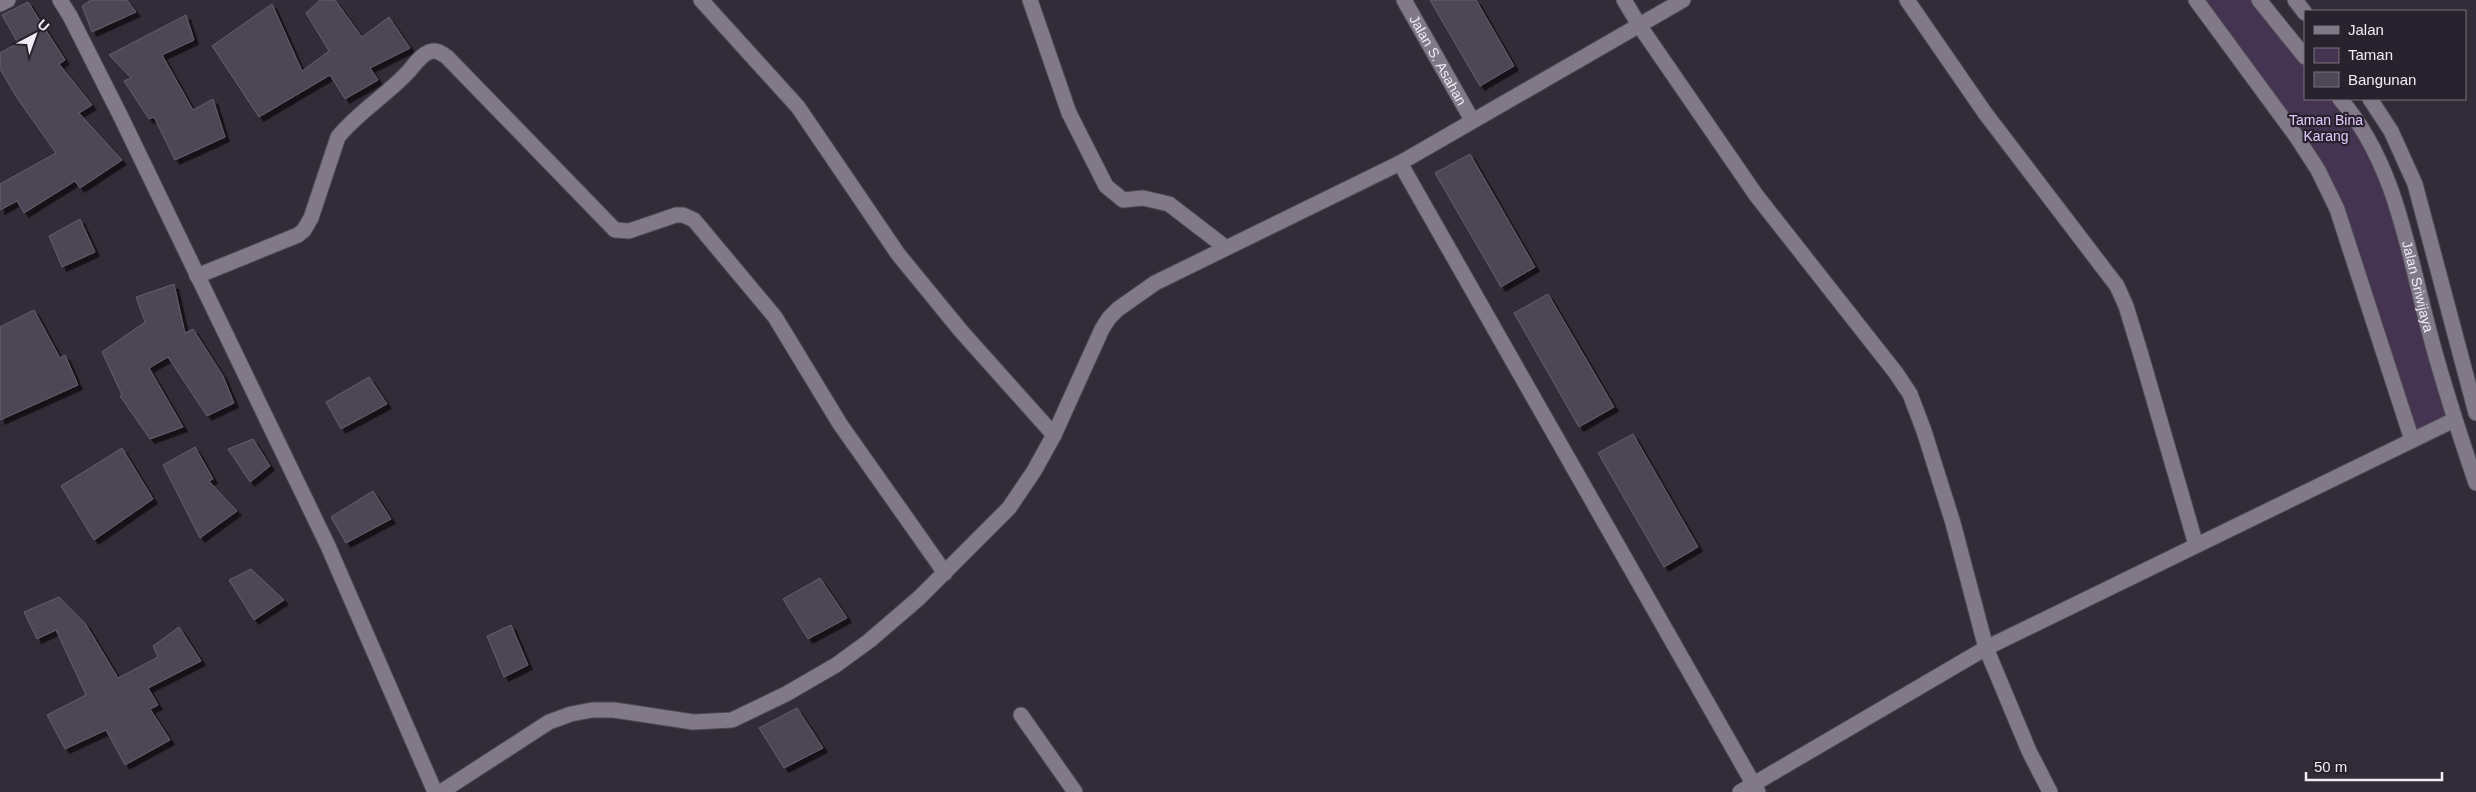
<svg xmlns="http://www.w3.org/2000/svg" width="2476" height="792" viewBox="0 0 2476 792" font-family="Arial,sans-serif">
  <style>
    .green { fill: #443451 }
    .building { fill: #4e4755; stroke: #655e6c; filter: url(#shadow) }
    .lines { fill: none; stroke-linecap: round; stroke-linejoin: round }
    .street-casing { stroke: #4d4852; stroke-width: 17 }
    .secondary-casing { stroke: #4d4852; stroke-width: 17 }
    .street { stroke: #817988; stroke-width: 15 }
    .secondary { stroke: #817988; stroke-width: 15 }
    .labels { text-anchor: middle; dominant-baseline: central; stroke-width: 4.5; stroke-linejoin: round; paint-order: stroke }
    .street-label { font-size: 14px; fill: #f0ecf4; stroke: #28222e }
    .park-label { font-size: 14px; fill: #e3cafb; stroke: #28222e }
  </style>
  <defs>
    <filter id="shadow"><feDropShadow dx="4.5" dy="4.5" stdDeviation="0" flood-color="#0009"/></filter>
  </defs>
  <rect width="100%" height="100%" fill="#322c38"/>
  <path class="green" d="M2198 0H2256L2305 59V99H2338L2374 153 2452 420 2413 439 2338 208Z"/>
  <g class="building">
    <path d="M91 0H127L136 12 92 32 82 6Z"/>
    <path d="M320 0H335L362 37 389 17 410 48 370 68 378 80 345 99 330 75 259 117 212 46 272 4 302 71 329 51 306 13Z"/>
    <path d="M1430 0H1476L1514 66 1480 86Z"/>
    <path d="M28 2 65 60 59 64 92 105 79 113 122 160 80 188 75 181 24 213 17 201 0 210V184L56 153 17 98 0 69V53L18 43 2 15Z"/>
    <path d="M186 15 194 40 162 55 193 110 213 99 225 137 175 160 154 117 149 119 124 81 131 78 109 55Z"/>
    <path d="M1470 154 1535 267 1501 287 1435 173Z"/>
    <path d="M80 219 95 252 62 267 49 236Z"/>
    <path d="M174 284 185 333 193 329 223 376 234 403 207 416 168 357 149 368 183 427 150 439 120 396 122 395 102 352 145 322 136 297Z"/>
    <path d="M1548 294 1614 407 1579 427 1514 313Z"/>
    <path d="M34 310 60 358 65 355 78 385 0 420V327Z"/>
    <path d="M369 377 387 404 341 429 326 402Z"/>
    <path d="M1633 434 1698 547 1664 567 1598 453Z"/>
    <path d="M253 439 270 466 250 482 228 449Z"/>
    <path d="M195 447 213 479 209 481 237 511 200 538 163 465Z"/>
    <path d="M122 448 153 499 94 540 61 486Z"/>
    <path d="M373 491 391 519 346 543 331 517Z"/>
    <path d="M251 569 284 600 254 620 229 580Z"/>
    <path d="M820 578 847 618 808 639 783 599Z"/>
    <path d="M59 597 85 623 118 678 158 657 153 646 179 627 201 661 148 688 158 705 150 709 170 740 125 765 106 730 65 749 47 715 86 695 56 630 37 639 24 612Z"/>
    <path d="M511 625 528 665 504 677 487 636Z"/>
    <path d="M797 708 823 748 784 768 759 728Z"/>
  </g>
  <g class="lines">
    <g class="street-casing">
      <g id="street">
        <path d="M60 0 70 16 121 117 328 546 435 792"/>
        <path d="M701 0 798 107 898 254 961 331 1054 435"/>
        <path d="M1030 0 1069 113 1106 186 1123 200 1143 198 1169 204 1225 247"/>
        <path id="s1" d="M1404 0 1472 120"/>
        <path d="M1624 0 1639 25 1756 195 1896 373 1910 394 1924 431 1953 523 1986 648 2029 751 2050 792"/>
        <path d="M1907 0 1985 113 2117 286 2126 306 2141 355 2196 545"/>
        <path d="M2196 0 2296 136 2318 170 2337 209 2412 440"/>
        <path d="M0 4 8 0"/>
        <path d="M1400 163 1758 792"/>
        <path d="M197 276 298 235 304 230 311 218 338 137C358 112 387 95 409 71 415 64 421 55 429 52 436 49 441 53 447 57L615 230 629 231 676 215H683L694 220 775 317 840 424 945 573"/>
        <path d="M1021 715 1075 792"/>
        <path d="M441 792 549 722 571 714 592 710H614L693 722 732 720 786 694 836 665 869 641 919 598 1009 508 1034 471 1054 435 1102 329 1109 318 1118 309 1155 283 1400 163 1683 0"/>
        <path d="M1740 792 1986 648 2454 420"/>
      </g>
    </g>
    <g class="secondary-casing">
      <g id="secondary">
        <path d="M2259 0 2305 57"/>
        <path d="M2295 0 2305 13"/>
        <path id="s2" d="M2340 99C2394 161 2407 246 2427 323 2441 378 2458 430 2476 483"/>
        <path d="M2370 99 2391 131 2415 184 2476 413"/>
      </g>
    </g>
    <use href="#street" class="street"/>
    <use href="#secondary" class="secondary"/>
  </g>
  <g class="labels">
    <g class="street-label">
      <text stroke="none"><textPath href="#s1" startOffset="69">Jalan S. Asahan</textPath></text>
      <text stroke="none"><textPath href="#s2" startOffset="205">Jalan Sriwijaya</textPath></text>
    </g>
    <g class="park-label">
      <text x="2326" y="120">Taman Bina<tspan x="2326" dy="16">Karang</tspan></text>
    </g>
  </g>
  <rect x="2304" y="10" width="162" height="90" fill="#28222e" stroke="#78737d"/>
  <rect x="2314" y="26" width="25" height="8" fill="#817988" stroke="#78737d"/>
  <text x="2348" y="35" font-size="15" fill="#f0ecf4">Jalan</text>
  <rect x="2314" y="48" width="25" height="15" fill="#443451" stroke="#78737d"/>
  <text x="2348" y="60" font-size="15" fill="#f0ecf4">Taman</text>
  <rect x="2314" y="72" width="25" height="15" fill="#4e4755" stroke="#78737d"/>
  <text x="2348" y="85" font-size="15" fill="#f0ecf4">Bangunan</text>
  <g transform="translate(35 35) rotate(41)" stroke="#28222e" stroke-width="4" paint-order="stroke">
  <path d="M0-4L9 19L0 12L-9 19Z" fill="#f0ecf4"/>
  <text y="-8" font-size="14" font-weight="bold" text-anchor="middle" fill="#f0ecf4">U</text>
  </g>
  <path d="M2306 772v8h136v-8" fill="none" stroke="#f0ecf4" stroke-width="2.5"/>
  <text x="2314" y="772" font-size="15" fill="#f0ecf4" stroke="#28222e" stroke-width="4" paint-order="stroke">50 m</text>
</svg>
